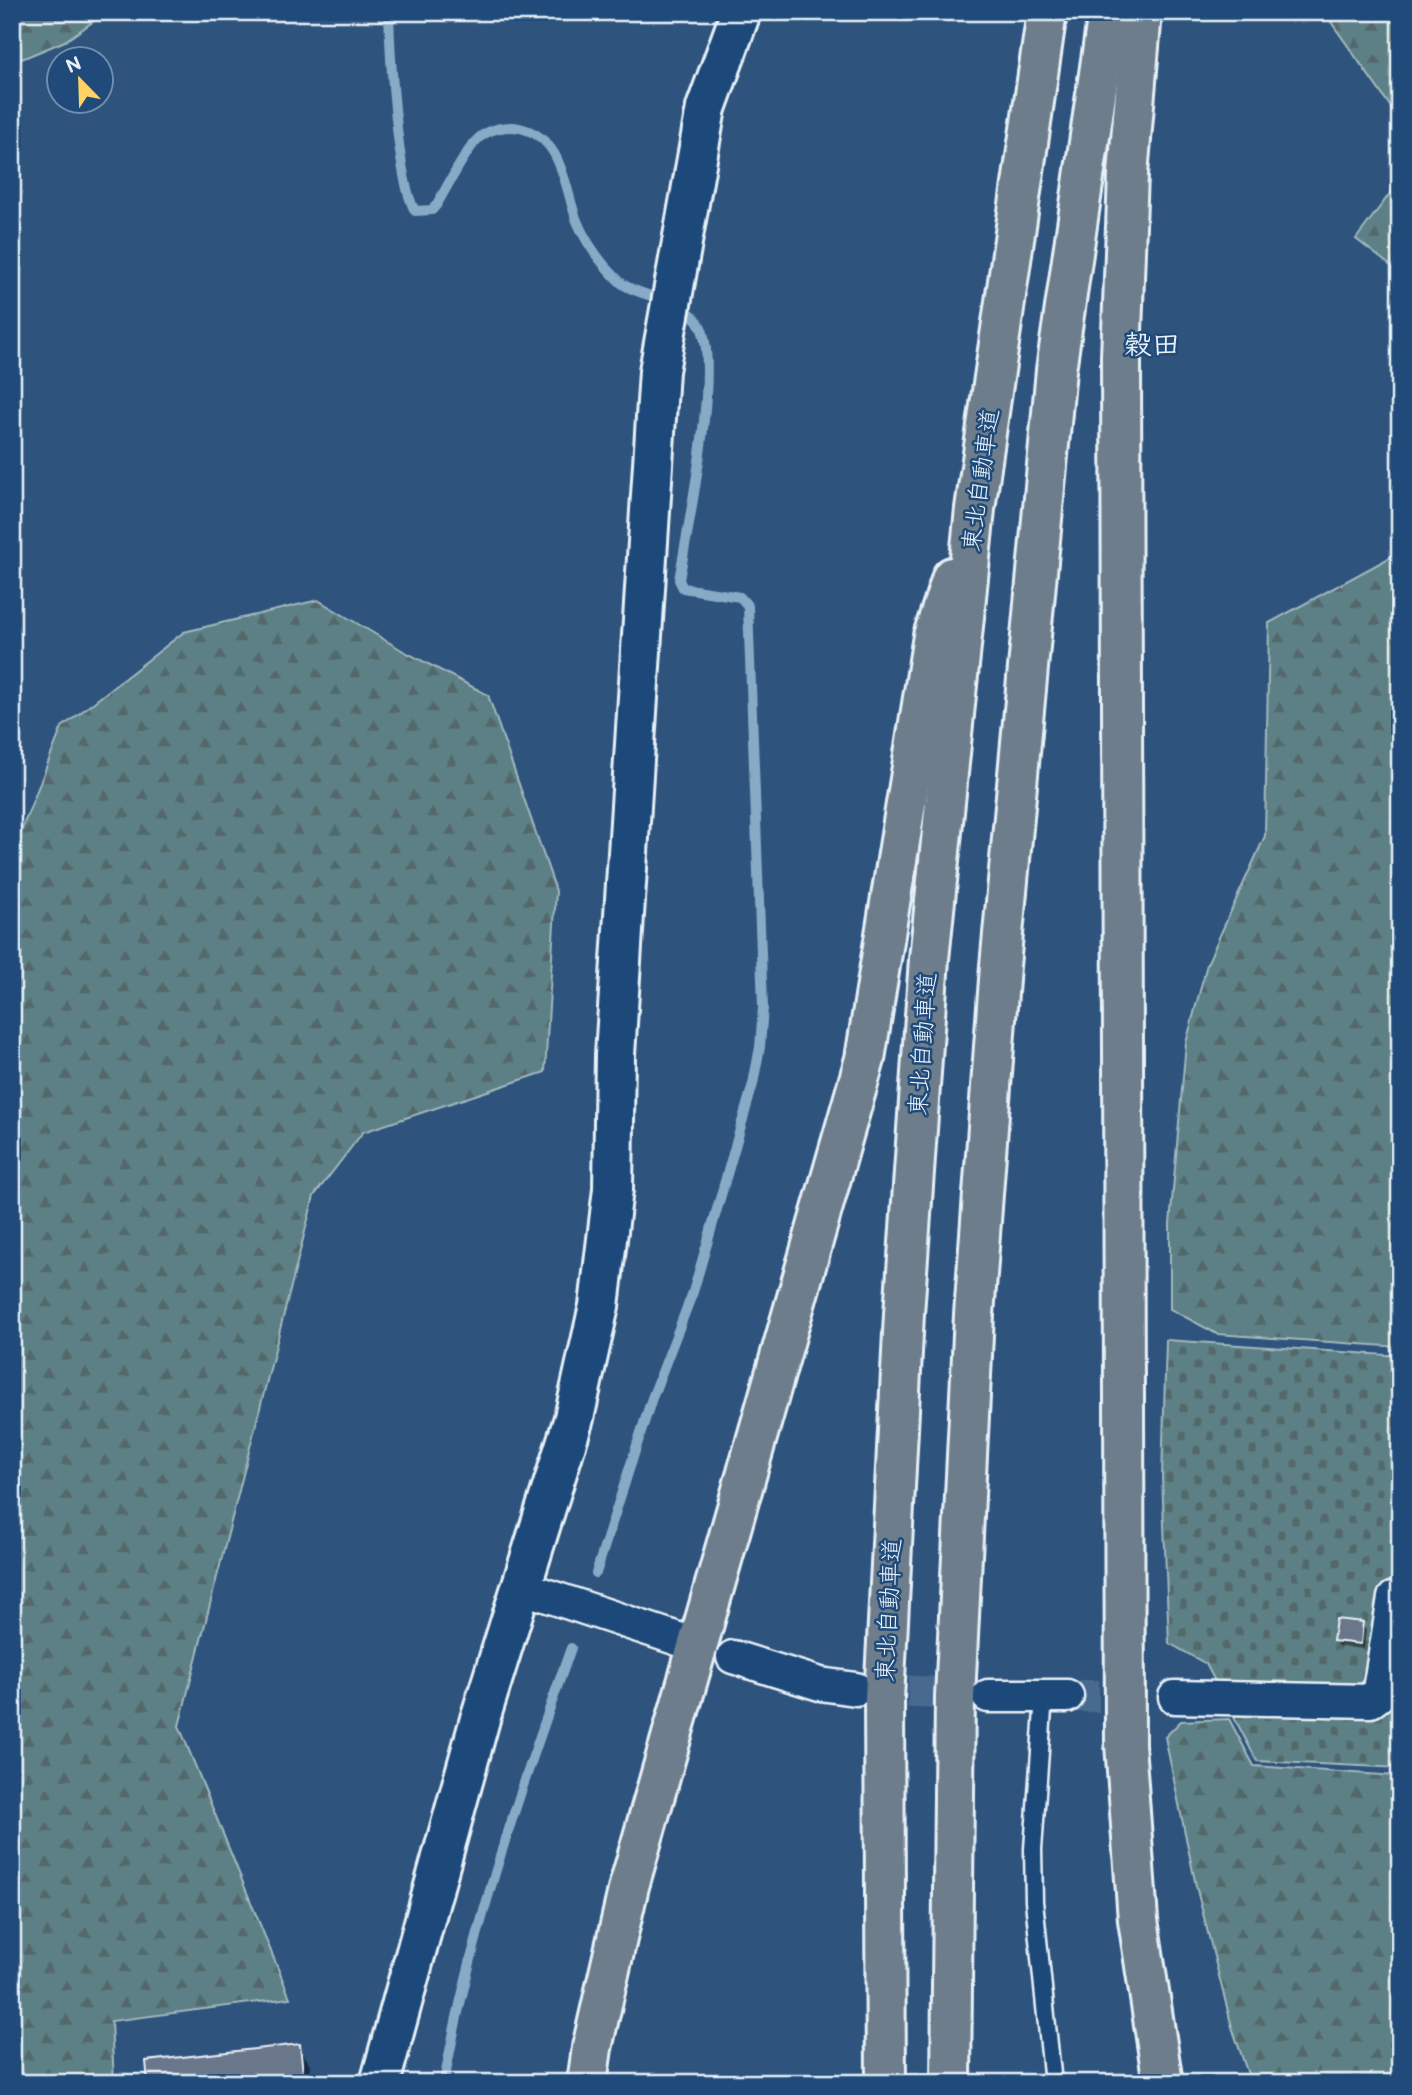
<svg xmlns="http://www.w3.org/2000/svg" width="1412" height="2095" viewBox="0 0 1412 2095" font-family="'Balsamiq Sans','Klee One',sans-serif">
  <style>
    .forest { fill: url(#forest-firs); stroke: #a2b8be; stroke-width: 2 }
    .cemetery { fill: url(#cemetery-stones); stroke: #a2b8be; stroke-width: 2 }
    .shadow { fill: #0007 }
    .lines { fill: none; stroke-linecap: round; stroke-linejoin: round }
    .stream { stroke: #87aac6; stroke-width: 10 }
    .building { fill: #6b768a; stroke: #e8f1f8; stroke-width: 2 }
    .street-tunnel { stroke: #4a6b8f; stroke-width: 32; stroke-dasharray: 32 16; stroke-linecap: butt }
    .lane-casing { stroke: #e8f1f8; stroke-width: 21 }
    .street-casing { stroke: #e8f1f8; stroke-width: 37 }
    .secondary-casing { stroke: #e8f1f8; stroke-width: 44 }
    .highway-casing { stroke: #e8f1f8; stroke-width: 44 }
    .lane { stroke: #1f4a7a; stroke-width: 16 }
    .street { stroke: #1f4a7a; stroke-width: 32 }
    .secondary { stroke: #1f4a7a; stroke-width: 38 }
    .highway { stroke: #6d7d8c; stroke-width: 38 }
    .labels { text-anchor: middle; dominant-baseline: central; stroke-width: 5; stroke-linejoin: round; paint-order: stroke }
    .street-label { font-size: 24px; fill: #e8f1f8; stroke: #1f4a7a }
    .quarter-label { font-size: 28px; font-weight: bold; fill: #e8f1f8; stroke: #1f4a7a }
  </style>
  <defs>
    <pattern id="forest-firs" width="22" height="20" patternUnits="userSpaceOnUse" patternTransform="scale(1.75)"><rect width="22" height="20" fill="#5c8085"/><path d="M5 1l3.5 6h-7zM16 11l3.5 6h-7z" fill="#52676a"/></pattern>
    <pattern id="cemetery-stones" width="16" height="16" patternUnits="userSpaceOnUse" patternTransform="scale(1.75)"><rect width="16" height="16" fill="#5c8085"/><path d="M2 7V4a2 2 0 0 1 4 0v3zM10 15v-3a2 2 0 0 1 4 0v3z" fill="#52676a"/></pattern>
  </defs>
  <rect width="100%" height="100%" fill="#2e537d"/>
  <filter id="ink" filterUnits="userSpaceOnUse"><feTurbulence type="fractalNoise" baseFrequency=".0143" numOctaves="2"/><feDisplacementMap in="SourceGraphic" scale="14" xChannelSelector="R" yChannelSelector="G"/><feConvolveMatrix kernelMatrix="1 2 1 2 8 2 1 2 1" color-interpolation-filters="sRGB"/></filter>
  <g filter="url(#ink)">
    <g class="forest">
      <path d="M12 12H107L65 41 12 63Z"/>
      <path d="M1324 12H1400V120Z"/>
      <path d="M1400 180V273L1356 239Z"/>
      <path d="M1400 552V1347L1217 1334 1170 1309V1224L1186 1043 1207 964 1265 836 1269 623Z"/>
      <path d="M318 600 405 652 488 695 556 891 545 1072 363 1132 314 1196 179 1726 290 1998 111 2021 114 2083H12V854L62 727 184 632Z"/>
      <path d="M1229 1719 1254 1766 1396 1776 1400 1780V2083H1251L1232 2027 1196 1886 1165 1737 1181 1721Z"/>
    </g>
    <path class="cemetery" d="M1166 1340 1400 1356V1768L1257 1761 1206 1664 1169 1643 1162 1478Z"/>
    <g class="shadow">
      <path d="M1362 1624 1366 1630 1364 1649 1338 1646 1335 1640Z"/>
      <path d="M299 2046 310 2065 312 2083H150Z"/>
    </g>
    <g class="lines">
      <g class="stream">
        <path d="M389 12C390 53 397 180 415 211L432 210 437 204C446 189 468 146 480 137 490 129 507 125 520 128 563 138 564 186 577 221 584 238 594 253 605 266 611 272 617 280 624 285 648 300 687 298 701 327 720 370 688 528 679 580L683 588 740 597 748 606 763 1007 760 1047 753 1084 711 1230 693 1292 652 1398 596 1573"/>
        <path d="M444 2083C470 1933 520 1791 571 1648"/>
      </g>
    </g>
    <g class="building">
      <path d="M1336 1619 1363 1622 1361 1644 1333 1641Z"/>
      <path d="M300 2044 304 2083H148L146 2061Z"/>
    </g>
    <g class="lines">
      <g class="street-tunnel">
        <path d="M860 1689 977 1695"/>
        <path d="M1067 1696 1175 1697"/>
      </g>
      <g class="lane-casing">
        <path id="lane" d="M1044 1696 1033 1849 1034 1901 1053 2083"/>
      </g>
      <g class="street-casing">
        <g id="street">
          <path d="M521 1587 678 1639"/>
          <path d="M733 1657 820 1684 856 1689"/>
          <path d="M988 1696H1067"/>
          <path d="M1175 1697 1371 1701 1378 1696 1394 1598"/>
        </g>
      </g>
      <g class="secondary-casing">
        <path id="secondary" d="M380 2083 480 1719 574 1418 599 1306 613 1189 615 1055 659 371 706 108 741 12"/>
      </g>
      <g class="highway-casing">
        <g id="highway">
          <path d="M1142 12 1128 174 1121 357 1125 1744 1138 1920 1163 2083"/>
          <path d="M587 2083 592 2048 629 1886 865 1059 933 636 952 577"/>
          <path d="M886 2083 884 1699 904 1314 929 959 975 509 1047 12"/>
          <path d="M951 2083 955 1697 974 1315 1000 966 1056 370 1108 12"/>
        </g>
      </g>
      <use href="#lane" class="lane"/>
      <use href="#street" class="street"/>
      <use href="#secondary" class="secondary"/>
      <use href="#highway" class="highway"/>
    </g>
  </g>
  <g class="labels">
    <g class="street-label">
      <text transform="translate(981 480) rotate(-82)">東北自動車道</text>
      <text transform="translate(923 1044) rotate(-86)">東北自動車道</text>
      <text transform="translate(889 1610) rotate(-87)">東北自動車道</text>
    </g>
    <g class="quarter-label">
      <text x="1152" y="345">穀田</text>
    </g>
  </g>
  <rect width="1412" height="2095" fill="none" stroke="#1f4a7a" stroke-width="42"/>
  <rect x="21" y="21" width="1370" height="2053" fill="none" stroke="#e8f1f8" stroke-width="2.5" filter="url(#ink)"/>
  <g transform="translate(80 80) rotate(337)"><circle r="33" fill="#1f4a7a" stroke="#6f8dac" stroke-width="2"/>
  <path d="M0-5L12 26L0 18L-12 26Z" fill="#ffd166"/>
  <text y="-10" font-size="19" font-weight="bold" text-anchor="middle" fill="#e8f1f8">N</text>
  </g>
</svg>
